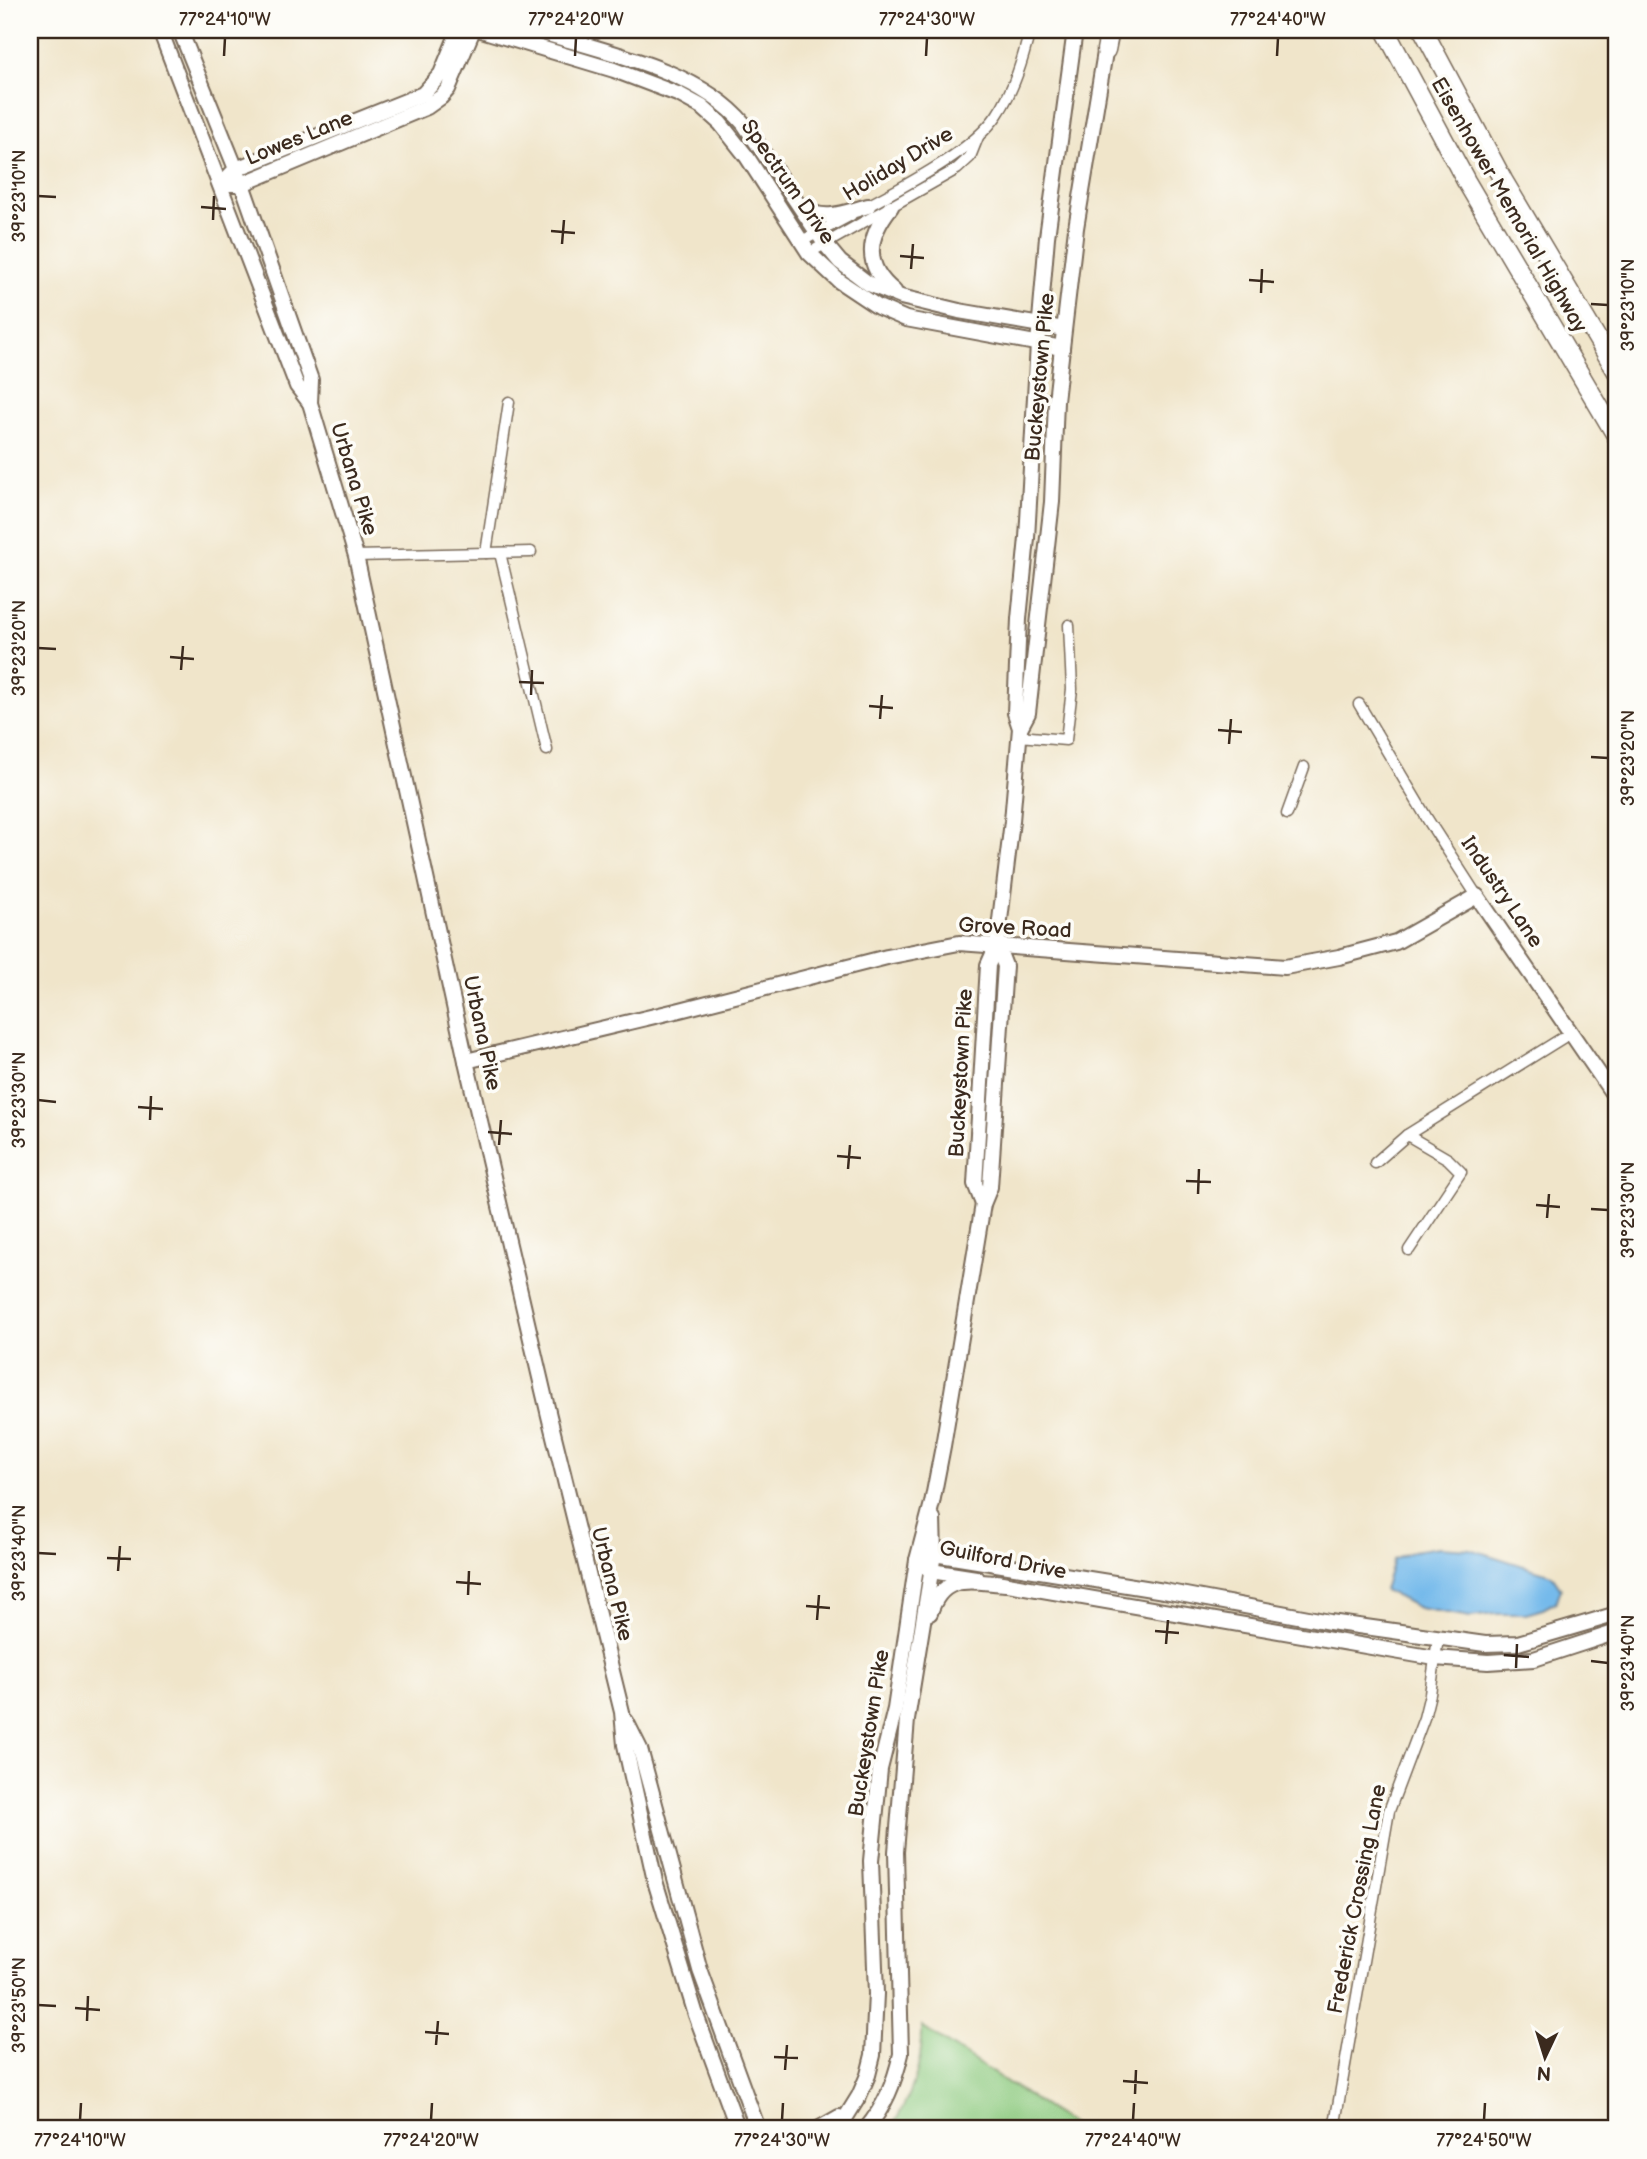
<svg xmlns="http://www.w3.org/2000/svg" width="1647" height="2159" viewBox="0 0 1647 2159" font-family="'Balsamiq Sans',sans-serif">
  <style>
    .green { fill: #8dca80; stroke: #647a4f; stroke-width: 2 }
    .water { fill: #74baeb; stroke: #587284; stroke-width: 2 }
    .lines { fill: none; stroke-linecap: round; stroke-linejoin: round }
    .street-casing { stroke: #7a6b5a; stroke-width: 13 }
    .secondary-casing { stroke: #7a6b5a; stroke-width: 18 }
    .primary-casing { stroke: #7a6b5a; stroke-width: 18 }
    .highway-casing { stroke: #7a6b5a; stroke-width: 21 }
    .street { stroke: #fff; stroke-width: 10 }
    .secondary { stroke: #fff; stroke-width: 14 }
    .primary { stroke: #fff; stroke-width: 14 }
    .highway { stroke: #fff; stroke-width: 18 }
    .ticks { fill: none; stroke: #3b2a1e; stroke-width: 2.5 }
    .labels { text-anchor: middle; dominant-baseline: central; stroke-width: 7; stroke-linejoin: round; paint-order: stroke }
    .street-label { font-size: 21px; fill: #3b2a1e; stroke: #fdfcf7 }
    .neatline { fill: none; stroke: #3b2a1e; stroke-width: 2.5 }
    .ticks-label { font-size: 18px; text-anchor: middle; fill: #3b2a1e }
  </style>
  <rect width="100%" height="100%" fill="#fdfcf7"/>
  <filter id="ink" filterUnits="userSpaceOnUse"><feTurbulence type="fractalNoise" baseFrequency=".0143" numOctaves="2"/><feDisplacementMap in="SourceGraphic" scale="14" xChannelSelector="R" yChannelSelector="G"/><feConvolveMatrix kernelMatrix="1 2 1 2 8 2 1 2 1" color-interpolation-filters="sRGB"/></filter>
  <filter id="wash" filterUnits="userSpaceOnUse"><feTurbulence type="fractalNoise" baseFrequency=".00686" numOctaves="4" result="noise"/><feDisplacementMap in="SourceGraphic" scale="28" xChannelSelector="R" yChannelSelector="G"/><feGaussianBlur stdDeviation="1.57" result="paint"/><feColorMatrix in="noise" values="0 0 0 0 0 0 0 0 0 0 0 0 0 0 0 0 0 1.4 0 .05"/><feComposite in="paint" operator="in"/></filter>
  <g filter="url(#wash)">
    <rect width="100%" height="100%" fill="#f0e5ca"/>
    <path class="green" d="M922 2027 1079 2129H890C911 2099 923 2064 922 2027Z"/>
    <path class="water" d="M1439 1547 1470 1549 1552 1575 1561 1589 1556 1602 1543 1609 1526 1614H1495L1470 1617 1419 1608 1384 1590 1393 1560 1413 1551Z"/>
  </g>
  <g filter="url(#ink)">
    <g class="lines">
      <g class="street-casing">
        <g id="street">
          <path d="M864 208C904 186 972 152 997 115 1014 90 1023 59 1030 30"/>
          <path d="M800 242 851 215"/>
          <path d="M809 253 957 169 970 157 978 137"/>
          <path d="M486 553 509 402"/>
          <path d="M500 553 547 750"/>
          <path d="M356 556 531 552"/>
          <path d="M1359 704 1428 820 1477 896"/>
          <path d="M1019 736 1066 740 1072 689 1069 625"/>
          <path d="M1287 814 1304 767"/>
          <path d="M1407 1135 1448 1159 1461 1172 1409 1250"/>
          <path d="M1375 1163 1407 1135 1572 1032"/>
          <path d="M1334 2129 1389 1811 1424 1718 1430 1694 1438 1638"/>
        </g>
      </g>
      <g class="secondary-casing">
        <g id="secondary">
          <path d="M481 30 614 70 680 95 702 107 720 123 747 157 809 253 839 281 878 307 906 319 1062 348"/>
          <path d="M534 30C602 51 698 69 744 124L825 244 840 262 869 284 901 297 959 311 1064 329"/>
          <path d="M229 176 236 169 423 94 441 74 459 30"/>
          <path d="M220 184H242L427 107 441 97 448 89 473 30"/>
          <path d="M803 207C823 223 846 212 868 206"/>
          <path d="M891 207C867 237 863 266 894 291"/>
          <path d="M466 1061 680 1010 887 957 959 943 1285 967 1339 957 1396 942 1477 896 1617 1100"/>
          <path d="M924 1558 934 1554 1164 1591 1330 1622 1485 1644 1518 1643 1617 1614"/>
          <path d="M917 1560 931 1571 976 1578"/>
          <path d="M996 1582 1435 1658 1488 1662 1534 1659 1617 1632"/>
        </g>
      </g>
      <g class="primary-casing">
        <g id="primary">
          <path d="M160 30 297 386 310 403"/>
          <path d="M180 30 242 184 311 380 310 403 356 556 466 1061 549 1416 622 1712 625 1745 655 1881 696 2015 738 2129"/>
          <path d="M1020 728 1028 713 1052 502 1056 401 1062 348 1076 228 1107 40"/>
          <path d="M983 1204 975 1184 988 965 997 945 1012 821 1020 728 1015 713 1019 619 1027 538 1038 344 1047 237 1075 30"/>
          <path d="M930 1613C943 1572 971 1582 1006 1584"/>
          <path d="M626 1721 640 1749 700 1970 758 2129"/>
          <path d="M818 2129 839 2117"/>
          <path d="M833 2129 846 2117 859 2096 868 2075 873 2055 876 1994 871 1861 880 1769 895 1709 917 1560 932 1503 943 1446 983 1204 990 1187 1005 966 997 945"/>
          <path d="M866 2129C885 2106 894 2084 901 2054L896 1852 907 1720 934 1554 933 1518"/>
        </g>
      </g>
      <g class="highway-casing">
        <g id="highway">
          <path d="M1385 30 1466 181 1617 437"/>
          <path d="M1423 30 1503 180 1617 372"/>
          <path d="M1106 50 1110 30"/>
        </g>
      </g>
      <use href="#street" class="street"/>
      <use href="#secondary" class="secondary"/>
      <use href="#primary" class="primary"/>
      <use href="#highway" class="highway"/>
    </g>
  </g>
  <path class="ticks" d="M224 56 225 38M575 56 576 38M926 56 927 38M1277 56 1278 38M38 196 56 197M201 207 226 209M213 220 214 196M551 231 575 233M562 244 564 220M900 256 924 258M911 269 913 244M1249 280 1274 282M1261 293 1262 269M1591 304 1608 305M38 648 56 649M170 657 194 659M181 670 183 646M519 682 544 683M531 695 532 670M869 706 893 708M880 719 882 695M1218 730 1242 732M1229 744 1231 719M1591 757 1608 758M38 1100 56 1102M138 1107 163 1109M150 1120 151 1096M488 1132 512 1134M499 1145 501 1120M837 1156 861 1158M848 1169 850 1145M1186 1181 1211 1182M1198 1194 1199 1169M1536 1205 1560 1207M1591 1209 1608 1210M1547 1218 1549 1194M38 1553 56 1554M107 1558 131 1559M118 1571 120 1546M456 1582 481 1584M468 1595 469 1571M806 1606 830 1608M817 1620 819 1595M1155 1631 1179 1633M1166 1644 1168 1620M1504 1655 1529 1657M1591 1661 1608 1663M1516 1668 1517 1644M38 2005 56 2006M75 2008 100 2010M87 2021 88 1996M425 2032 449 2034M436 2045 438 2021M774 2057 798 2058M785 2070 787 2045M1123 2081 1148 2083M1135 2094 1136 2070M80 2120 81 2103M431 2120 432 2103M782 2120 783 2103M1133 2120 1134 2103M1484 2120 1485 2103"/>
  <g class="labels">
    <g class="street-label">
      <text transform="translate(299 138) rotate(-22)">Lowes Lane</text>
      <text transform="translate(898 164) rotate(-31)">Holiday Drive</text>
      <text transform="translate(788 182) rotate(55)">Spectrum Drive</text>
      <text transform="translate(1509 205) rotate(60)">Eisenhower Memorial Highway</text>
      <text transform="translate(1040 377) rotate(-85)">Buckeystown Pike</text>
      <text transform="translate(354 479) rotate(73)">Urbana Pike</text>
      <text transform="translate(1502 892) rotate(56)">Industry Lane</text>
      <text transform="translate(1015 928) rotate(3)">Grove Road</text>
      <text transform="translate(482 1033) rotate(78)">Urbana Pike</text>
      <text transform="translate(961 1073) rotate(-87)">Buckeystown Pike</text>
      <text transform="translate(1003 1560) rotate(11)">Guilford Drive</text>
      <text transform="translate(612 1584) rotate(76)">Urbana Pike</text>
      <text transform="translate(869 1733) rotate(-81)">Buckeystown Pike</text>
      <text transform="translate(1357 1899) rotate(-79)">Frederick Crossing Lane</text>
    </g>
  </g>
  <rect width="1647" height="2159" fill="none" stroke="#fdfcf7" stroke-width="77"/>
  <g transform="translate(1545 2057) rotate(184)" stroke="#fdfcf7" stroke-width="5" paint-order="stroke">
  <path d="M0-5L12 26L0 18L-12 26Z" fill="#3b2a1e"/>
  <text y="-10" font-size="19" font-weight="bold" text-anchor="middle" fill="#3b2a1e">N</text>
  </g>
  <rect x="38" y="38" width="1570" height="2082" class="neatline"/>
  <g class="ticks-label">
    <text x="225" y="25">77°24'10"W</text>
    <text x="576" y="25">77°24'20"W</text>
    <text x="927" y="25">77°24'30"W</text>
    <text x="1278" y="25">77°24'40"W</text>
    <text transform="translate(19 196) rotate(-90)" y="6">39°23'10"N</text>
    <text transform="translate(1628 305) rotate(-90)" y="6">39°23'10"N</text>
    <text transform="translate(19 648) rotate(-90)" y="6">39°23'20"N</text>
    <text transform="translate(1628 758) rotate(-90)" y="6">39°23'20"N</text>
    <text transform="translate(19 1100) rotate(-90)" y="6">39°23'30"N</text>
    <text transform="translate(1628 1210) rotate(-90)" y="6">39°23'30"N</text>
    <text transform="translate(19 1553) rotate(-90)" y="6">39°23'40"N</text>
    <text transform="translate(1628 1663) rotate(-90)" y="6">39°23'40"N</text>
    <text transform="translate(19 2005) rotate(-90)" y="6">39°23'50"N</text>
    <text x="80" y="2146">77°24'10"W</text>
    <text x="431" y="2146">77°24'20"W</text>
    <text x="782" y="2146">77°24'30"W</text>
    <text x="1133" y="2146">77°24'40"W</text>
    <text x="1484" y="2146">77°24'50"W</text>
  </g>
</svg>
